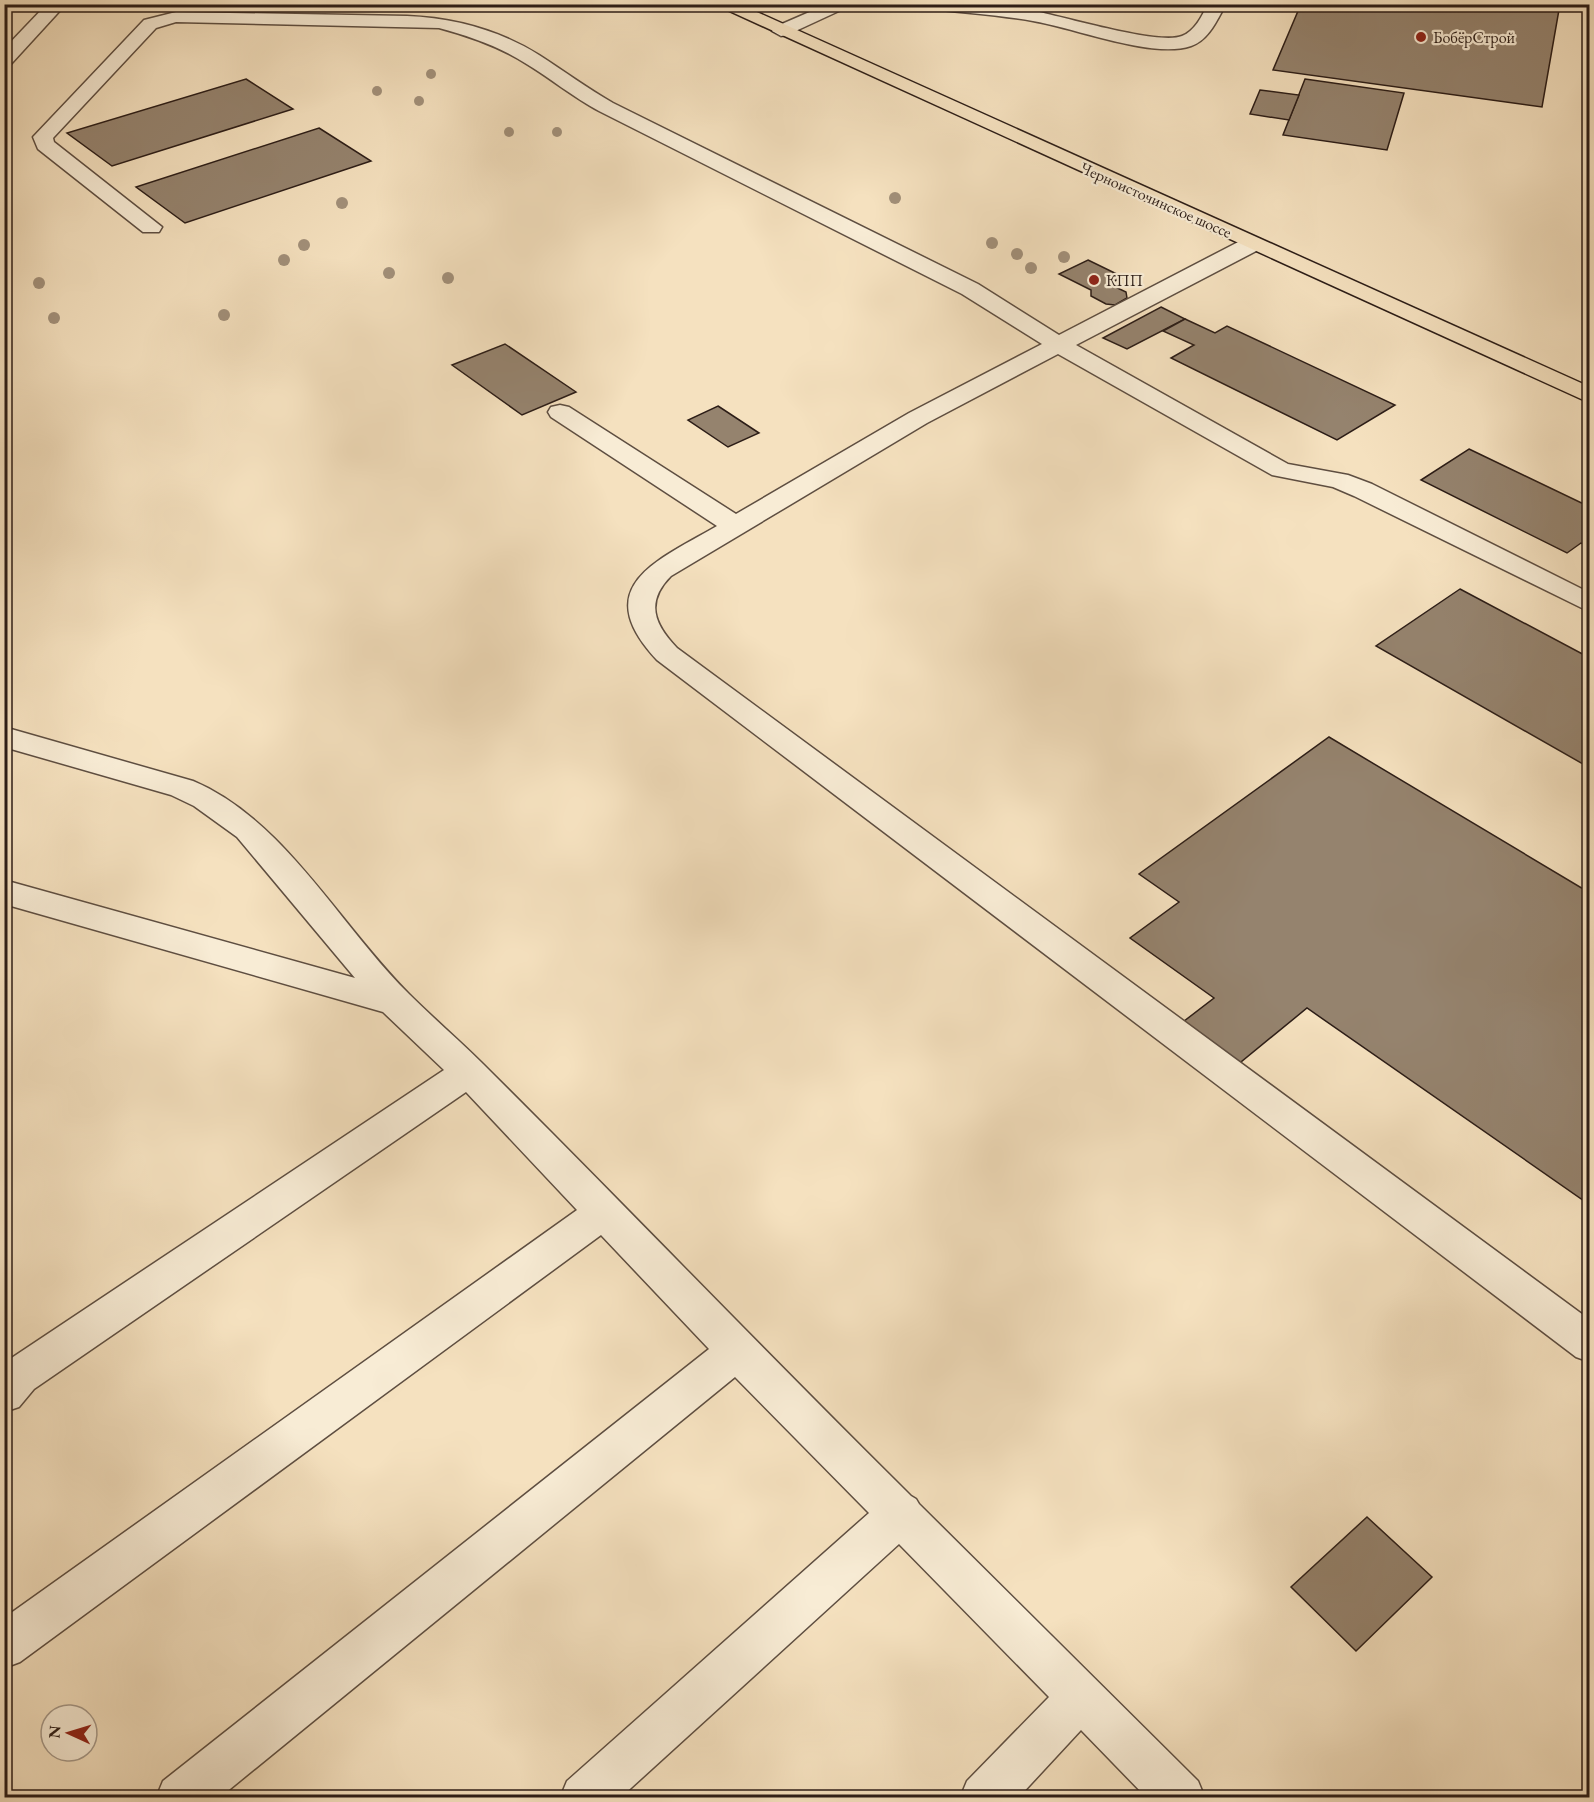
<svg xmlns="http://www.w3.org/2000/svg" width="1594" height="1802" viewBox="0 0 1594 1802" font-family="'EB Garamond',serif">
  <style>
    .building { fill: #95836e; stroke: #2c1d17; stroke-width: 1.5 }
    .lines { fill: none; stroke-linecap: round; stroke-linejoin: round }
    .service-casing { stroke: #5e4e41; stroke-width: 3 }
    .minor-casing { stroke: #5e4e41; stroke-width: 3 }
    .primary-casing { stroke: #2c1d17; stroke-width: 3 }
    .service { fill: #f8ecd5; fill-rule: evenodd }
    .minor { fill: #f8ecd5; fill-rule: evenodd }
    .primary { fill: #f5e1bf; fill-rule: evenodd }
    .tree { fill: #a2907a }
    .poi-dot { fill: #8f2418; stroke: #f8ecd5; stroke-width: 2 }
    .labels { text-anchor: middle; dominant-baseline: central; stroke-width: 4.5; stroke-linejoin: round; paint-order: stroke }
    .far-poi-label { font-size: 16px; fill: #2c1d17; stroke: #f8ecd5; text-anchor: start }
    .far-street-label { font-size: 16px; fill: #2c1d17; stroke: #f8ecd5 }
  </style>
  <rect width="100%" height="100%" fill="#f5e1bf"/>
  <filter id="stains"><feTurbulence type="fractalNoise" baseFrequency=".00333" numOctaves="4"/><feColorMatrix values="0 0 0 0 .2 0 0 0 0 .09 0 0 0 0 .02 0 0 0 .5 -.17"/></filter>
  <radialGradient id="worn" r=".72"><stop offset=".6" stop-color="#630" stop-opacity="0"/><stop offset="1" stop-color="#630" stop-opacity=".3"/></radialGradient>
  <g class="building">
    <path d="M1301 4H1560L1542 107 1273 70Z"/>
    <path d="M246 79 293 109 112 166 67 133Z"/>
    <path d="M1305 79 1404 93 1387 150 1283 135Z"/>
    <path d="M1260 90 1299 95 1289 120 1250 114Z"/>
    <path d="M319 128 371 161 185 223 136 187Z"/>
    <path d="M1088 260 1123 277 1109 284 1126 292 1127 298 1115 305 1106 304 1091 296V290L1059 274Z"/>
    <path d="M1161 307 1185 319 1127 349 1103 338Z"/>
    <path d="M1185 319 1215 333 1227 326 1395 405 1337 440 1171 358 1194 345 1163 331Z"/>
    <path d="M505 344 576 392 522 415 452 365Z"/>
    <path d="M718 406 759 433 728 447 688 420Z"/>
    <path d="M1469 449 1590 507V547L1581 543 1567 553 1421 480Z"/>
    <path d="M1460 589 1590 658V768L1376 646Z"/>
    <path d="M1329 737 1590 893V1205L1307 1008 1236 1066 1179 1025 1214 998 1130 938 1179 902 1139 874Z"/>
    <path d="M1367 1517 1432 1577 1356 1651 1291 1587Z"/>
    <path d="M1590 1780V1798H1577Z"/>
  </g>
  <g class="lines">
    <g class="service-casing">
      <g id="service">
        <path d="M47 4H66L11 64 4 66V49Z"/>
        <path d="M923 4C956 4 988 3 1020 8 1053 13 1157 46 1182 36 1195 31 1202 16 1208 4H1226C1217 20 1209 40 1191 46 1152 59 1075 28 1033 21 1000 15 966 13 932 9Z"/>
        <path d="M176 12 407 16C454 18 499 30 539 55 564 71 587 88 613 103L978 284 1059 335 1244 239H1260L1263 244 1260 249 1076 345 1288 464 1348 475 1372 484 1590 593V612L1354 496 1333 487 1272 475 1058 354 927 423 671 576C645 602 654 624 677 648L1590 1320V1362L1576 1357 657 660C588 586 657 561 717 526L551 417 548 412 551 407 560 405 569 407 736 514 909 413 1042 344 962 294 599 111C573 97 550 78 525 63 498 46 469 36 439 28L176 22 156 28 53 138 54 142 162 227 159 232H143L38 149 33 137 144 20Z"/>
        <path d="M4 727 193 781C285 820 339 925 409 994 433 1018 459 1040 483 1064 627 1207 767 1354 911 1496L916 1499 919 1504 1198 1781 1205 1798H1147L1081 1730 1018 1798H960L967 1781 1049 1697 899 1544 620 1798H560L567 1781 869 1513 735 1377 219 1798H156L163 1781 709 1349 601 1235 20 1662 4 1668V1618L577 1210 466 1092 34 1389 19 1407 4 1412V1363L444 1070 383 1012 4 904V880L355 978 237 837 194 806 171 795 4 747Z"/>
      </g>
    </g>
    <g class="minor-casing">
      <path id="minor" d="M828 4H854L787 35 781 36 772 31 775 27Z"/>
    </g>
    <g class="primary-casing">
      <path id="primary" d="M714 4H739L1590 387V403Z"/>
    </g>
    <use href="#service" class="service"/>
    <use href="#minor" class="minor"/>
    <use href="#primary" class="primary"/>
  </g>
  <g class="tree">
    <circle cx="431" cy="74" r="5"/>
    <circle cx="377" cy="91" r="5"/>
    <circle cx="419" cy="101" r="5"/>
    <circle cx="509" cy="132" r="5"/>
    <circle cx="557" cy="132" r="5"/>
    <circle cx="895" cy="198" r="6"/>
    <circle cx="342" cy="203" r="6"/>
    <circle cx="992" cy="243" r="6"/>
    <circle cx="304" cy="245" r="6"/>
    <circle cx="1017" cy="254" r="6"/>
    <circle cx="1064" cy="257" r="6"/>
    <circle cx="284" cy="260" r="6"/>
    <circle cx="1031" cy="268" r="6"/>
    <circle cx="389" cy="273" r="6"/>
    <circle cx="448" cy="278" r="6"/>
    <circle cx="39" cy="283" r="6"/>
    <circle cx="224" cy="315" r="6"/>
    <circle cx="54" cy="318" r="6"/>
  </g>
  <g class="poi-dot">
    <circle cx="1421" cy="37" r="6"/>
    <circle cx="1094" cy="280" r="6"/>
  </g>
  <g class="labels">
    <g class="far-poi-label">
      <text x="1433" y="37">БобёрСтрой</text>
      <text x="1106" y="280">КПП</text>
    </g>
    <g class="far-street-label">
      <text transform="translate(1156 200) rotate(24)">Черноисточинское шоссе</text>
    </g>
  </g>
  <rect width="1594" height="1802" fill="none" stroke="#f5e1bf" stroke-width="24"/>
  <rect x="6" y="6" width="1582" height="1790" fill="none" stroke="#2c1d17" stroke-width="3"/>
  <rect x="12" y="12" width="1570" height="1778" fill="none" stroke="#2c1d17" stroke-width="1.5"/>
  <g transform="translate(69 1733) rotate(274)"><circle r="28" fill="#f8ecd5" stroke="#a69989" stroke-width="1.5"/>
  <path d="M0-4.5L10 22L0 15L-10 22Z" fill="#8f2418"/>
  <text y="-9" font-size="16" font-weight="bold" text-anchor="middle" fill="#2c1d17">N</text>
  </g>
  <rect width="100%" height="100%" filter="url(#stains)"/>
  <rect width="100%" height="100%" fill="url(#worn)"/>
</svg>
